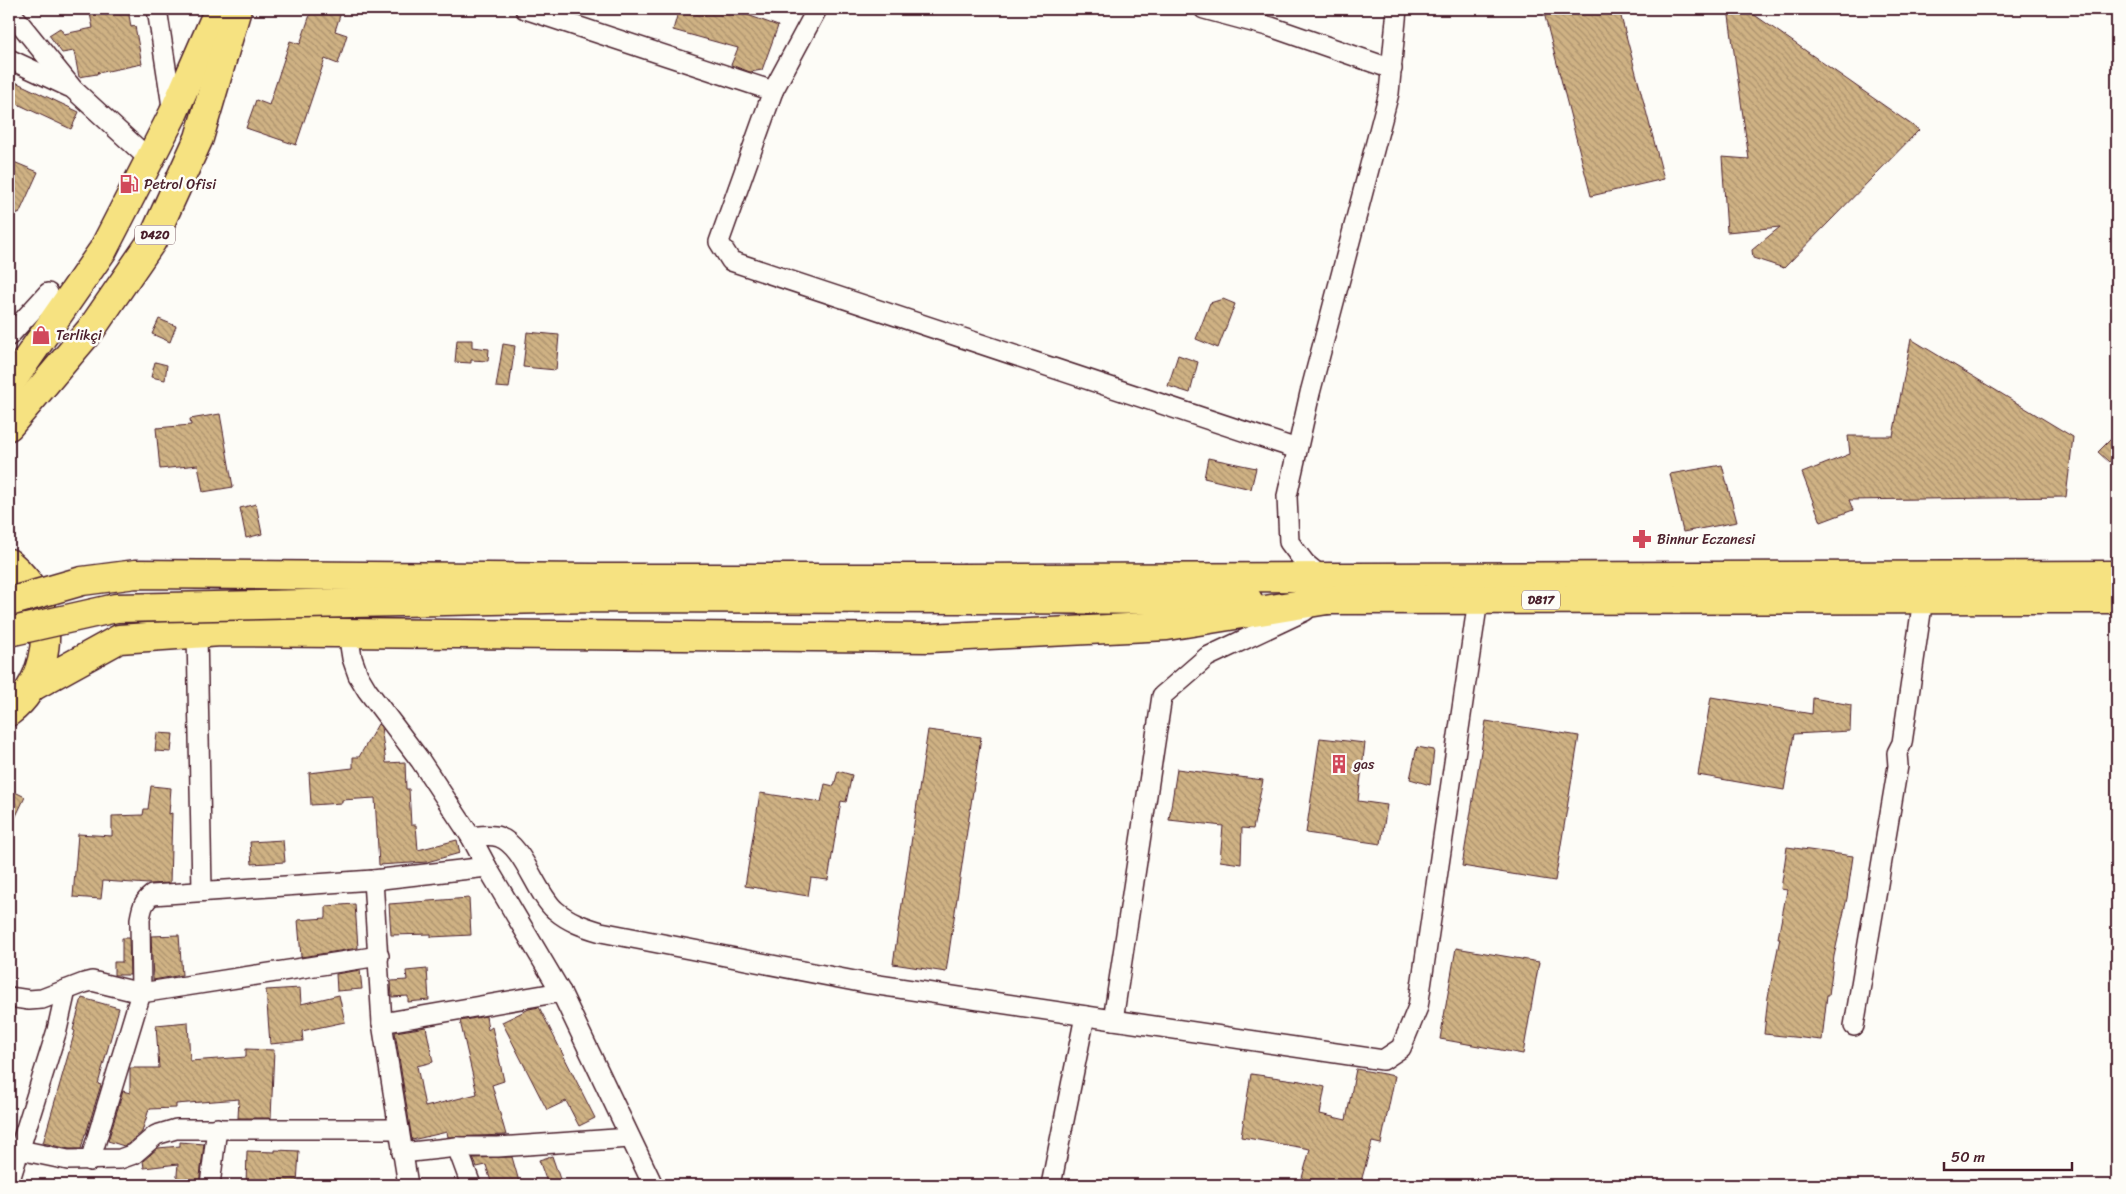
<svg xmlns="http://www.w3.org/2000/svg" width="2126" height="1194" viewBox="0 0 2126 1194" font-family="Sriracha,sans-serif">
  <style>
    .building { fill: url(#building-back-hatch); stroke: #4a1f2b }
    .lines { fill: none; stroke-linecap: round; stroke-linejoin: round }
    .minor-casing { stroke: #4a1f2b; stroke-width: 22 }
    .primary-casing { stroke: #4a1f2b; stroke-width: 31 }
    .trunk-casing { stroke: #4a1f2b; stroke-width: 31 }
    .minor { stroke: #fdfcf7; stroke-width: 19 }
    .primary { stroke: #f6e281; stroke-width: 28 }
    .trunk { stroke: #f6e281; stroke-width: 28 }
    .trunk-bridge-casing { stroke: #4a1f2b; stroke-width: 31; stroke-linecap: butt }
    .trunk-bridge { stroke: #f6e281; stroke-width: 28 }
    .labels { text-anchor: middle; dominant-baseline: central; stroke-width: 5; stroke-linejoin: round; paint-order: stroke }
    .shield { fill: #fdfcf7; stroke: #806168; stroke-width: 1 }
    .shield-label { font-size: 12px; font-weight: bold; fill: #4a1f2b }
    .poi-label { font-size: 14px; fill: #4a1f2b; stroke: #fdfcf7; text-anchor: start }
  </style>
  <defs>
    <pattern id="building-back-hatch" width="6" height="6" patternUnits="userSpaceOnUse" patternTransform="scale(1.25)"><rect width="6" height="6" fill="#cfb284"/><path d="M-1 5l2 2M0 0l6 6M5-1l2 2" fill="none" stroke="#aa906c"/></pattern>
  </defs>
  <rect width="100%" height="100%" fill="#fdfcf7"/>
  <filter id="ink" filterUnits="userSpaceOnUse"><feTurbulence type="fractalNoise" baseFrequency=".02" numOctaves="2"/><feDisplacementMap in="SourceGraphic" scale="10" xChannelSelector="R" yChannelSelector="G"/><feConvolveMatrix kernelMatrix="1 2 1 2 8 2 1 2 1" color-interpolation-filters="sRGB"/></filter>
  <g filter="url(#ink)">
    <g class="building">
      <path d="M89 9H128L131 27 135 26 142 64 98 73V71L97 74 79 77 74 51 62 53 49 35 60 28 64 34 93 28Z"/>
      <path d="M312 9H342L335 31 347 35 338 64 325 59 296 145 246 128 256 100 269 105 290 41 300 44Z"/>
      <path d="M679 9H746L745 14 778 26 762 70 750 72 731 65 738 48 673 30Z"/>
      <path d="M1543 9H1619L1664 179 1591 196Z"/>
      <path d="M1728 9H1746L1919 130 1784 268 1753 258 1752 250 1780 227 1727 232 1722 157 1749 159Z"/>
      <path d="M9 79 79 112 71 129 9 100Z"/>
      <path d="M9 160 38 172 19 214 9 209Z"/>
      <path d="M1223 299 1235 304 1218 348 1196 339 1210 303Z"/>
      <path d="M159 319 176 326 170 342 152 334Z"/>
      <path d="M527 332 559 335 556 370 523 367Z"/>
      <path d="M1911 339 2073 437 2066 497 1849 500 1853 510 1821 522 1802 473 1850 454 1848 436H1893Z"/>
      <path d="M457 340H472V347L489 349 488 361 471 360V363L455 362Z"/>
      <path d="M503 344 515 346 509 388 496 387Z"/>
      <path d="M1178 355 1198 362 1190 393 1168 386Z"/>
      <path d="M155 362 167 365 165 380 151 377Z"/>
      <path d="M220 414 233 487 203 492 198 465 160 469 156 428 191 425 190 419Z"/>
      <path d="M2117 433V454L2109 462 2098 452Z"/>
      <path d="M1208 458 1256 468 1251 489 1204 478Z"/>
      <path d="M1722 465 1737 522 1683 532 1670 474Z"/>
      <path d="M256 504 262 534 246 538 240 508Z"/>
      <path d="M1711 697 1812 714 1813 698 1851 705 1850 731 1794 734 1784 790 1698 775Z"/>
      <path d="M1486 721 1579 736 1555 881 1462 866Z"/>
      <path d="M378 724 381 727 386 763 405 762 406 789H409L411 825H416L418 850 457 840 460 853 427 862 379 865 375 798 342 800V803L311 805 309 773 353 768V757H359Z"/>
      <path d="M928 730 981 737 946 972 893 964Z"/>
      <path d="M157 733 173 734 171 752 155 751Z"/>
      <path d="M1320 738 1365 743 1358 801 1387 805 1381 844 1306 833Z"/>
      <path d="M1417 747 1434 750 1430 785 1410 779Z"/>
      <path d="M1177 769 1263 780 1253 829 1242 828 1241 864 1220 861 1223 826 1169 820Z"/>
      <path d="M838 771 852 775 846 802 841 801 828 880 811 878 808 896 745 886 760 793 821 802 825 784 834 786Z"/>
      <path d="M151 786 171 788 169 814 172 813 170 883 149 884 103 881 101 899 73 897 78 834 112 836V816L143 815 144 809H148Z"/>
      <path d="M9 789 25 797 9 831Z"/>
      <path d="M283 840 285 862 252 864 250 842Z"/>
      <path d="M1787 847 1853 856 1847 898 1834 956 1829 995H1827L1822 1040 1764 1034 1768 997 1780 938H1778L1787 890 1781 889Z"/>
      <path d="M469 898 471 935 431 937V934L391 935 389 904Z"/>
      <path d="M355 904 358 948 301 957 298 920 326 918V906Z"/>
      <path d="M179 935 182 975 153 980 151 936Z"/>
      <path d="M122 938H129L130 975H114V962H122Z"/>
      <path d="M1456 948 1539 962 1523 1054 1440 1039Z"/>
      <path d="M427 969 429 1000 408 1002V996L392 997 391 981 407 980 406 971Z"/>
      <path d="M360 970 362 989 337 991 336 974Z"/>
      <path d="M300 988 301 1004 339 995 345 1022 302 1031 303 1041 270 1044 266 990Z"/>
      <path d="M82 998 119 1008 98 1084 101 1085 86 1134H85L81 1149H69L43 1143 75 1031 73 1030Z"/>
      <path d="M539 1007 595 1118 579 1126 566 1101 547 1110 502 1022 529 1009Z"/>
      <path d="M486 1016 488 1030 492 1027 504 1081 492 1085 506 1135 448 1137 447 1132 412 1140 395 1032 426 1027 433 1062 417 1066 425 1107 477 1094 460 1021Z"/>
      <path d="M188 1022 190 1061 246 1057V1049L274 1050 271 1118H238L239 1099 176 1104V1108L149 1109 142 1132 128 1144 124 1146 108 1141 123 1091 130 1093V1068H159L156 1025Z"/>
      <path d="M1356 1069 1395 1076 1381 1144 1372 1142 1360 1185H1300L1310 1149 1241 1137 1251 1074 1301 1081 1325 1087 1320 1114 1346 1120Z"/>
      <path d="M180 1142 204 1144 199 1185H176L178 1164 144 1168 143 1161 158 1148 180 1146Z"/>
      <path d="M275 1150 299 1151 297 1184 269 1183V1185H246L247 1151 275 1152Z"/>
      <path d="M552 1156 562 1185H548L539 1160Z"/>
      <path d="M512 1157 520 1185H492L486 1165 477 1167 473 1158Z"/>
    </g>
    <g class="lines">
      <g class="minor-casing">
        <g id="minor">
          <path d="M157 9 173 113"/>
          <path d="M525 9 773 91 817 9"/>
          <path d="M1204 9 1271 27 1392 69"/>
          <path d="M9 10 73 89 150 160"/>
          <path d="M9 59 69 87"/>
          <path d="M773 91 719 242 731 261 1297 449"/>
          <path d="M9 336 48 293"/>
          <path d="M1322 577 1305 563 1289 542 1287 496 1310 393 1389 93 1397 9"/>
          <path d="M348 633 352 658 358 675 367 690 420 760 471 837 487 867 561 992 653 1185"/>
          <path d="M197 634 202 890"/>
          <path d="M471 837C480 836 490 834 499 837 524 846 535 892 555 910 569 922 584 927 601 932L865 983 1383 1060 1401 1048 1418 1007 1478 600"/>
          <path d="M373 880 382 1023 408 1185"/>
          <path d="M9 997 29 1000 42 999 84 983 92 981 141 993 379 956"/>
          <path d="M1113 1020 1162 696 1207 657 1305 611"/>
          <path d="M382 1023 561 992"/>
          <path d="M1854 1026 1898 766 1897 753 1902 743 1923 599"/>
          <path d="M457 1147 471 1185"/>
          <path d="M20 1150 68 1160 120 1159 134 1154 156 1135 176 1129H399"/>
          <path d="M402 1153 457 1147H498L630 1138"/>
          <path d="M90 1161 141 993 140 919C142 908 143 902 152 895L373 880 487 867"/>
          <path d="M9 1183 57 1030 66 990"/>
          <path d="M210 1185 217 1128"/>
          <path d="M1051 1185 1085 1016"/>
        </g>
      </g>
      <g class="primary-casing">
        <g id="primary">
          <path d="M9 385 103 250 173 114 219 9"/>
          <path d="M9 426 92 328 152 241 199 138 237 9"/>
          <path d="M9 563C21 573 31 585 38 599 54 637 42 687 9 712"/>
        </g>
      </g>
      <g class="trunk-casing">
        <g id="trunk">
          <path d="M965 578 2117 575"/>
          <path d="M965 599 1248 600"/>
          <path d="M1309 600 2117 599"/>
          <path d="M32 687 119 639 221 632 929 638 1167 626 1327 600"/>
        </g>
      </g>
      <use href="#minor" class="minor"/>
      <use href="#primary" class="primary"/>
      <use href="#trunk" class="trunk"/>
      <g class="trunk-bridge-casing">
        <g id="trunk-bridge">
          <path d="M9 602 82 581 136 574 598 578H965"/>
          <path d="M9 632 116 608 593 598 965 599"/>
        </g>
      </g>
      <use href="#trunk-bridge" class="trunk-bridge"/>
    </g>
  </g>
  <defs>
    <g id="fuel-bare" transform="scale(1.5)"><path d="M-5.5-6h7V0h2V4h1.3V-2.5L3-4.5l.8-.8L6-3V5H2.5V1h-1V6h-7ZM-4.2-4.7v3.2H.2V-4.7Z" fill="#d1495b" stroke="#fdfcf7" stroke-width="2.5" paint-order="stroke"/></g>
    <g id="shop-bare" transform="scale(1.5)"><path d="M-5-2.5h2.3a2.7 3.5 0 0 1 5.4 0H5L5.5 6h-11ZM-1.5-2.5h3a1.5 2.3 0 0 0-3 0Z" fill="#d1495b" stroke="#fdfcf7" stroke-width="2.5" paint-order="stroke"/></g>
    <g id="pharmacy-bare" transform="scale(1.5)"><path d="M-2-6h4v4h4v4h-4v4h-4v-4h-4v-4h4Z" fill="#d1495b" stroke="#fdfcf7" stroke-width="2.5" paint-order="stroke"/></g>
    <g id="building-bare" transform="scale(1.5)"><path d="M-4-6H4V6H1V3H-1V6H-4ZM-2.5-4.3h1.7v1.8h-1.7ZM.8-4.3h1.7v1.8H.8ZM-2.5-1h1.7V.8h-1.7ZM.8-1h1.7V.8H.8Z" fill="#d1495b" stroke="#fdfcf7" stroke-width="2.5" paint-order="stroke"/></g>
  </defs>
  <g fill-rule="evenodd">
    <use href="#fuel-bare" x="129" y="184"/>
    <use href="#shop-bare" x="41" y="335"/>
    <use href="#pharmacy-bare" x="1642" y="539"/>
    <use href="#building-bare" x="1339" y="764"/>
  </g>
  <g class="labels">
    <g class="shield">
      <rect x="135" y="225.5" width="40" height="19" rx="4"/>
      <rect x="1522" y="590.5" width="38" height="19" rx="4"/>
    </g>
    <g class="shield-label">
      <text x="155" y="235">D420</text>
      <text x="1541" y="600">D817</text>
    </g>
    <g class="poi-label">
      <text x="144" y="184">Petrol Ofisi</text>
      <text x="56" y="335">Terlikçi</text>
      <text x="1657" y="539">Binnur Eczanesi</text>
      <text x="1354" y="764">gas</text>
    </g>
  </g>
  <rect width="2126" height="1194" fill="none" stroke="#fdfcf7" stroke-width="30"/>
  <rect x="15" y="15" width="2096" height="1164" fill="none" stroke="#4a1f2b" stroke-width="2" filter="url(#ink)"/>
  <path d="M1944 1162v8h128v-8" fill="none" stroke="#4a1f2b" stroke-width="2.5"/>
  <text x="1951" y="1162" font-size="15" fill="#4a1f2b" stroke="#fdfcf7" stroke-width="4" paint-order="stroke">50 m</text>
</svg>
